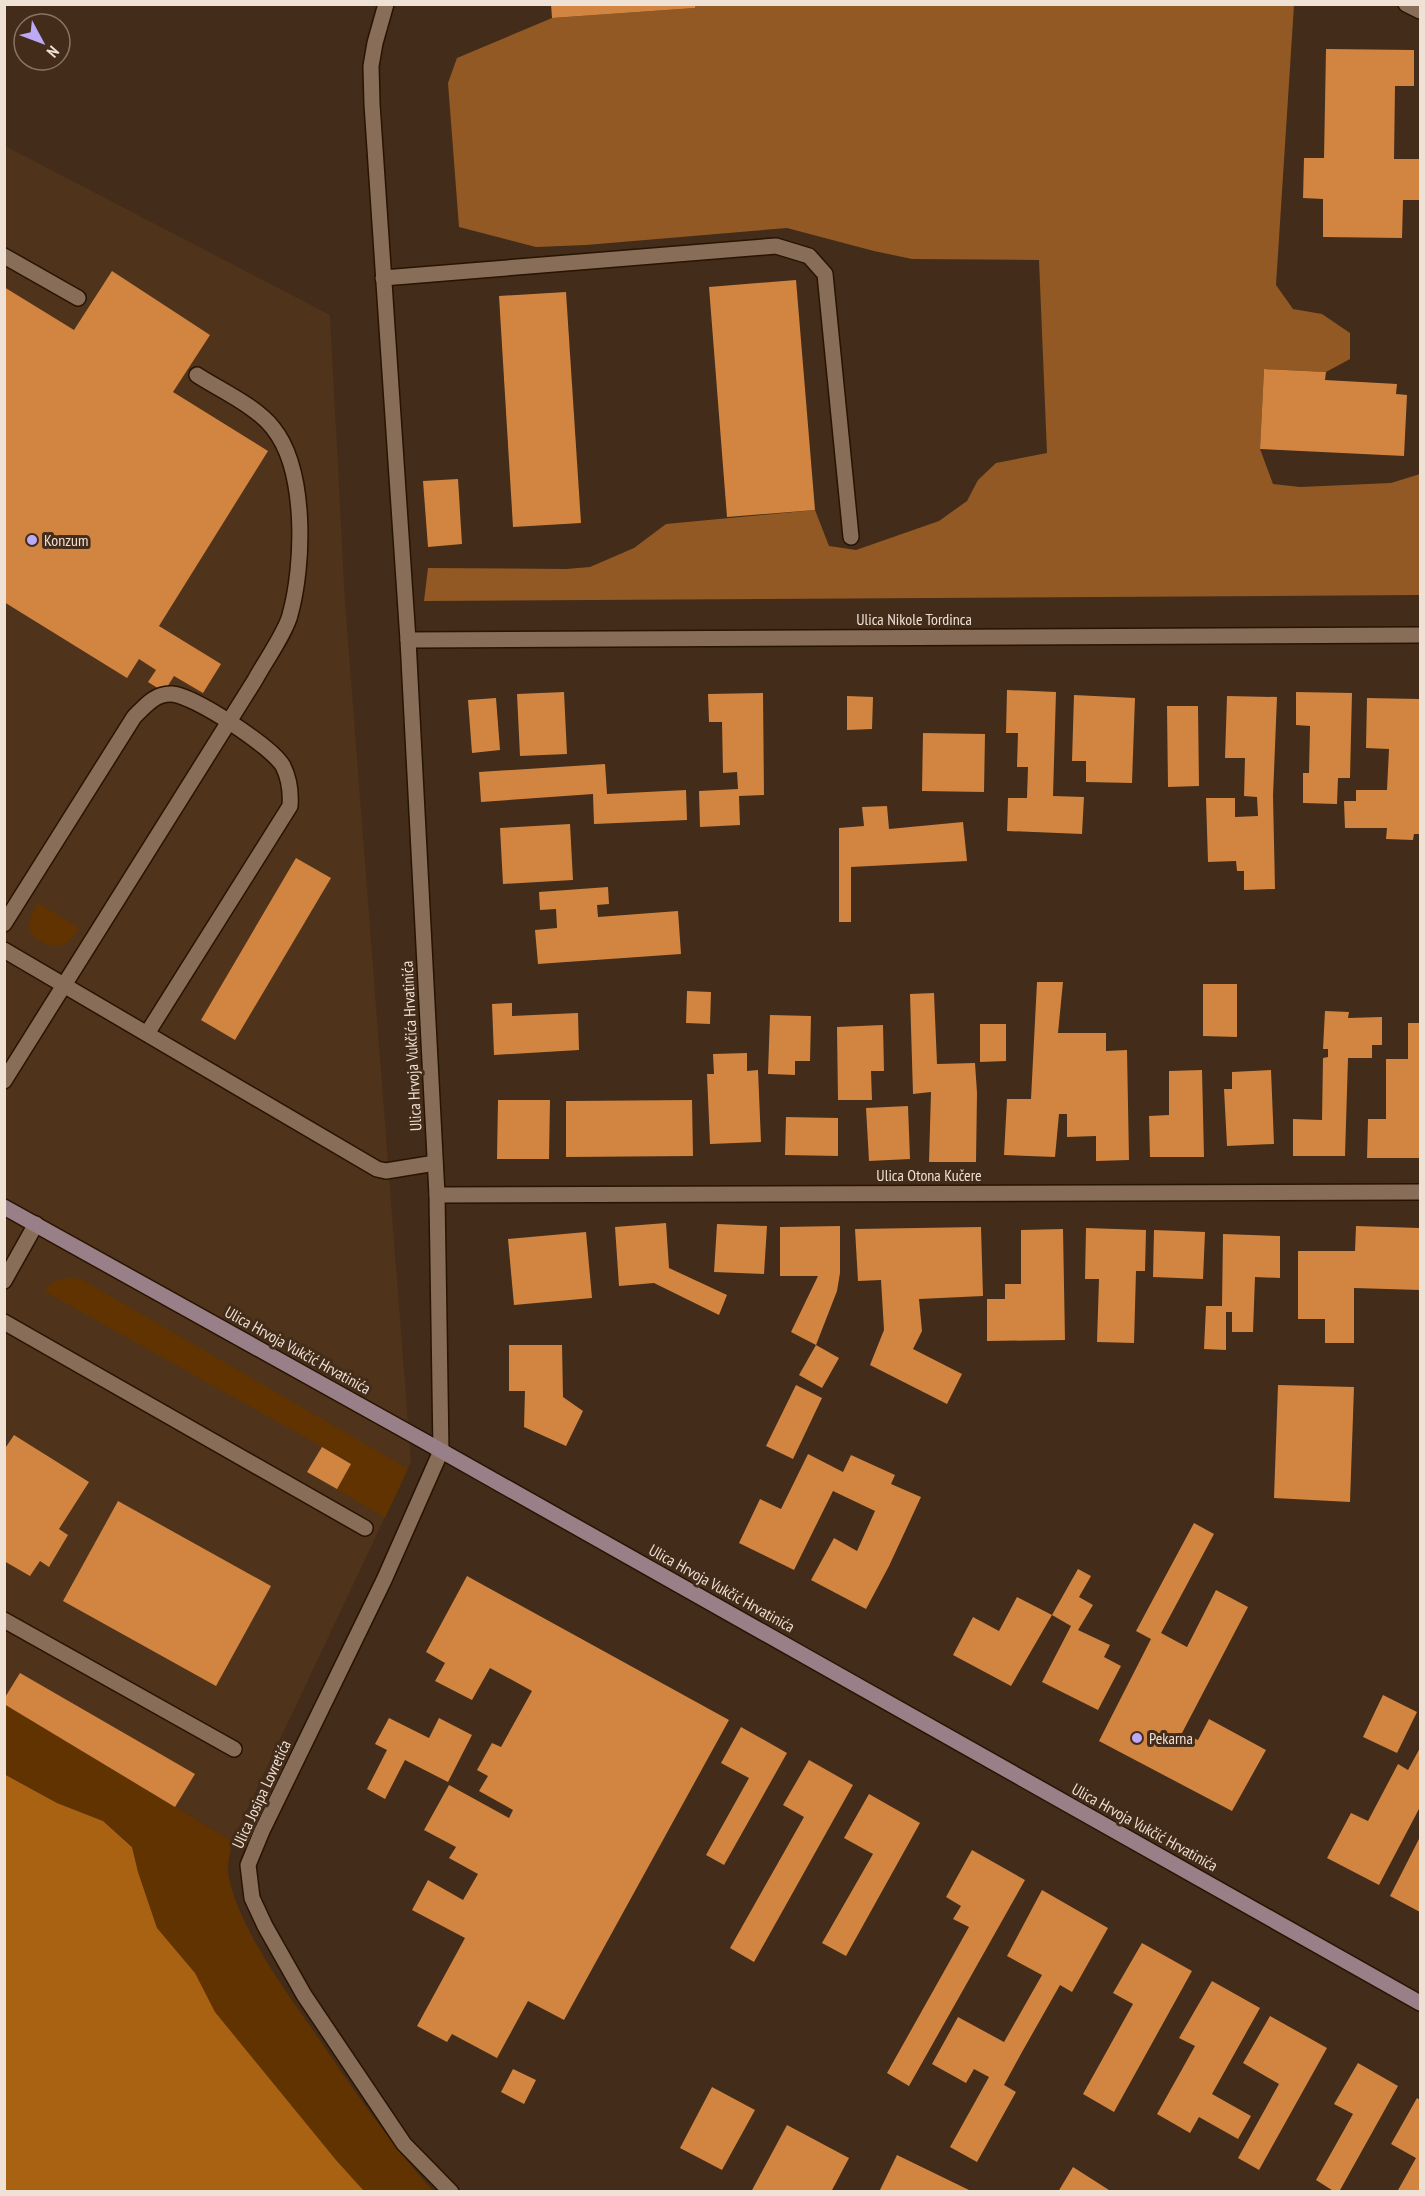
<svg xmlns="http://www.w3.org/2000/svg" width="1425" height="2196" viewBox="0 0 1425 2196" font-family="'PT Sans Narrow',sans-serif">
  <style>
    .built { fill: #50331b }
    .green { fill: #613300 }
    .forest { fill: #925924 }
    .water { fill: #a96112 }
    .building { fill: #d18540 }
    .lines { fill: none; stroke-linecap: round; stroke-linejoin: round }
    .service-casing { stroke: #281402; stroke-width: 18 }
    .minor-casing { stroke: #281402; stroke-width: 18 }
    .secondary-casing { stroke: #281402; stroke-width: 18 }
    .service { stroke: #886d58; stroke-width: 15 }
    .minor { stroke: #886d58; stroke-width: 15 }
    .secondary { stroke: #998088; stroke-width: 15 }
    .poi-dot { fill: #bcaaf6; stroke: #432c19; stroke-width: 2 }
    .labels { text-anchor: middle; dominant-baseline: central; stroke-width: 6; stroke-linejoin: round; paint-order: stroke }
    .poi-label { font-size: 16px; fill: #f0e1d5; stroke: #432c19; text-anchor: start }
    .street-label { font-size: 16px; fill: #f0e1d5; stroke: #432c19 }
  </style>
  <rect width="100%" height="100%" fill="#432c19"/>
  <path class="built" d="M5 146 330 315 345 602 411 1462 232 1841 5 1704Z"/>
  <g class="green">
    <path d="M38 903 79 928C74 935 68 945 58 946 46 947 29 937 29 925 29 918 35 909 38 903Z"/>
    <path d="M69 1278 81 1279 408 1469 385 1518 337 1489 351 1463 44 1291 54 1281Z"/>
    <path d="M5 1704 232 1841C231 1850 227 1863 228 1872 236 1924 285 1990 315 2033 352 2088 389 2142 433 2191H364L336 2160 215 2012 195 1973 157 1928 138 1872 132 1846 103 1821 57 1803 5 1774Z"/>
  </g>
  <path class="forest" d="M695 5H1294L1276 285 1293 309 1322 314 1350 333V359L1326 372 1264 369 1260 449 1273 484 1300 487 1391 483 1420 474V595L424 601 428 568 566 569 590 567 634 548 666 524 815 510 829 546 856 550 939 521 967 501 978 480 996 463 1047 453 1039 260 912 259 874 251 787 228 586 245 536 247 459 227 448 83 457 58 552 18 695 8Z"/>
  <path class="water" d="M4 1774 57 1803 103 1821 132 1847 138 1872 157 1928 195 1973 215 2012 336 2160 364 2191H5Z"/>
  <g class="building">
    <path d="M551 4H695V8L552 18Z"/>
    <path d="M1326 49 1414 50V86H1395L1394 159H1420V200H1403L1402 238 1323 237V199L1303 198 1304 158H1324Z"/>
    <path d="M112 271 210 335 173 392 268 451 159 626 221 664 203 693 174 676 164 692 148 682 156 670 139 659 127 678 4 602V287L74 330Z"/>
    <path d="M796 280 815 510 727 517 709 287Z"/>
    <path d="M566 292 581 523 513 527 499 296Z"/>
    <path d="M1264 369 1326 372 1325 380 1397 384 1396 394 1407 395 1404 456 1260 449Z"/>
    <path d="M458 479 462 544 428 547 423 481Z"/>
    <path d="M1007 690 1056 692 1053 796 1084 797 1082 834 1007 831 1008 798H1027L1028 767H1017L1018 733H1006Z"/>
    <path d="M564 692 567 754 520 756 517 694Z"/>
    <path d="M1296 692 1352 693 1350 778H1338L1337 804 1303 803V773H1309L1310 726 1296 725Z"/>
    <path d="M763 693 764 795 739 796 740 825 700 827 699 791 738 789 737 772 723 773 722 722H709L708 694Z"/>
    <path d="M1074 695 1135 698 1132 783 1086 782V761H1072Z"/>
    <path d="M847 696 873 697 872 729 847 730Z"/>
    <path d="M1227 696 1277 697 1273 796 1275 889 1244 890V871H1237L1236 861 1208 862 1206 798H1235V817L1258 816 1257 797 1244 796 1245 758H1225Z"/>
    <path d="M496 698 500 750 472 753 468 700Z"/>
    <path d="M1367 698 1420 699V834H1414L1413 840 1386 839 1387 828H1345L1344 801H1356V790H1387L1389 749 1366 748Z"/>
    <path d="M1167 706H1198L1199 786 1168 787Z"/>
    <path d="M923 733 985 734 984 792 922 791Z"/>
    <path d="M605 764 607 794 686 790 687 820 594 824 593 794 481 802 479 772Z"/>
    <path d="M887 806 889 829 963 822 967 861 851 867V922H839V828L864 826 862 807Z"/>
    <path d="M570 824 573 880 503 884 500 828Z"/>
    <path d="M296 858 331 878 235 1040 201 1020Z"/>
    <path d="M608 887 609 904 597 905 598 917 678 911 681 954 538 964 535 930 557 928 556 909 540 910 539 892Z"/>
    <path d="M1037 982H1063L1058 1033H1106V1051L1127 1050 1129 1160 1096 1161V1136L1067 1137V1114H1059L1055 1157 1004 1155 1007 1099H1031Z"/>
    <path d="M1203 984H1237V1037L1203 1036Z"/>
    <path d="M687 991 711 992 710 1024 686 1023Z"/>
    <path d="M934 993 937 1064 975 1063 977 1093 976 1162H929L931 1092 913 1094 910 994Z"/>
    <path d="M512 1003V1016L578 1013 579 1050 494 1055 492 1004Z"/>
    <path d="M1325 1011 1349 1012 1348 1018 1382 1017V1045H1372V1058H1348L1345 1156H1293V1119L1322 1120 1323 1058 1328 1057V1049H1323Z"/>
    <path d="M770 1015 811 1016 810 1061H795V1075L768 1074Z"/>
    <path d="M1408 1023H1420V1158H1367L1368 1119H1386V1059H1408Z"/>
    <path d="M980 1024H1006V1061L980 1062Z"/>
    <path d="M883 1025 884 1071H871L872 1100H838L837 1027Z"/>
    <path d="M747 1053V1071L758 1070 761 1142 710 1144 707 1074H714L713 1054Z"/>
    <path d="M1202 1070 1204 1157H1150L1149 1116 1169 1115V1071Z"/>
    <path d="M1271 1070 1274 1144 1227 1146 1224 1089H1232V1072Z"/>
    <path d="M498 1100H550L549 1159H497Z"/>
    <path d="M692 1100 693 1156 566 1157V1101Z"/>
    <path d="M908 1106 910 1159 869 1161 866 1108Z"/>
    <path d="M786 1117 838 1118V1156L785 1155Z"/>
    <path d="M666 1223 669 1268 727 1295 719 1315 654 1283 619 1286 615 1227Z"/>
    <path d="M717 1224 767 1226 764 1274 714 1272Z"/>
    <path d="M840 1226V1273L837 1291 816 1345 791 1332 818 1276H780V1227Z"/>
    <path d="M1356 1226 1420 1228V1290L1354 1288V1343H1325V1319H1298V1251H1355Z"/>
    <path d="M981 1227 983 1296 919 1299 922 1331 913 1349 962 1374 947 1404 870 1365 884 1330 881 1280 858 1281 855 1229Z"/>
    <path d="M1086 1228 1146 1230 1145 1271H1136L1134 1343 1097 1342 1099 1279H1085Z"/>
    <path d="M1063 1229 1065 1340 987 1341V1299H1005V1284H1021V1230Z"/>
    <path d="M1154 1230 1205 1232 1203 1279 1153 1277Z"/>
    <path d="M586 1232 592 1298 514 1305 508 1239Z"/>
    <path d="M1223 1234 1280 1236V1278L1255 1277 1253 1332H1232V1312H1226V1350L1204 1349 1206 1306H1222Z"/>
    <path d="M509 1345H562L563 1397 583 1411 566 1446 524 1427 525 1391H509Z"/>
    <path d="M816 1345 839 1358 822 1388 799 1375Z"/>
    <path d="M796 1385 822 1398 793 1459 766 1446Z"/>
    <path d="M1278 1385 1354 1387 1350 1502 1274 1498Z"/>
    <path d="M14 1435 89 1482 59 1529 68 1535 49 1567 40 1561 30 1576 4 1561V1450Z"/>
    <path d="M322 1447 351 1464 337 1489 307 1472Z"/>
    <path d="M808 1454 843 1472 851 1455 895 1475 891 1484 921 1497 889 1566 866 1609 811 1580 834 1538 857 1551 875 1511 833 1491 794 1570 739 1543 760 1499 781 1509Z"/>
    <path d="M118 1501 271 1586 216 1686 63 1601Z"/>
    <path d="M1194 1523 1214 1534 1161 1633 1187 1647 1216 1590 1248 1607 1182 1733 1198 1740 1209 1719 1266 1750 1232 1811 1099 1741 1151 1639 1136 1631Z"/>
    <path d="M1078 1569 1091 1576 1079 1597 1093 1605 1078 1630 1110 1645 1104 1657 1121 1666 1098 1710 1042 1682 1071 1626 1052 1615Z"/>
    <path d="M467 1576 729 1720 564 2020 528 2001 497 2058 452 2034 447 2042 417 2026 465 1938 412 1910 428 1880 463 1900 478 1874 449 1858 456 1847 424 1830 449 1785 509 1818 513 1810 479 1791 488 1776 477 1770 492 1743 501 1747 532 1691 490 1668 472 1700 435 1681 445 1663 426 1652Z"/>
    <path d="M1017 1597 1052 1615 1011 1686 953 1655 973 1617 999 1631Z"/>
    <path d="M20 1673 195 1774 175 1807 4 1704V1699Z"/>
    <path d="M1383 1695 1417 1712 1397 1753 1363 1737Z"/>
    <path d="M389 1718 429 1738 439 1718 472 1735 448 1782 405 1760 385 1799 367 1789 387 1750 375 1744Z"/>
    <path d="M741 1727 787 1753 724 1865 706 1855 749 1778 721 1763Z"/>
    <path d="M1420 1748V1807L1379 1885 1327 1858 1351 1813 1368 1821 1398 1764 1408 1770Z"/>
    <path d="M809 1760 853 1785 754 1962 730 1948 804 1817 783 1805Z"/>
    <path d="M869 1794 920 1823 846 1956 822 1943 873 1854 844 1838Z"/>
    <path d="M1420 1837V1912L1390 1896Z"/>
    <path d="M972 1850 1025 1880 909 2086 887 2073 969 1927 953 1919 961 1906 946 1897Z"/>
    <path d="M1042 1890 1108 1928 1072 1992 1060 1985 1022 2052 1004 2085 1016 2092 977 2162 950 2147 989 2077 974 2069 966 2083 932 2064 958 2017 1004 2042 1042 1975 1007 1956Z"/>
    <path d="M1142 1943 1192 1971 1114 2112 1083 2094 1133 2004 1113 1993Z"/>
    <path d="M1212 1981 1260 2008 1212 2094 1251 2116 1238 2139 1199 2117 1190 2133 1157 2114 1195 2046 1179 2038Z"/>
    <path d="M1270 2016 1327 2048 1259 2170 1238 2158 1279 2084 1243 2063Z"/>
    <path d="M1358 2063 1398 2086 1339 2192H1335L1316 2180 1353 2114 1334 2104Z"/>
    <path d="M513 2069 536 2080 524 2104 501 2092Z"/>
    <path d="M712 2087 755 2110 722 2170 680 2148Z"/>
    <path d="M1417 2098 1420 2100V2192H1397L1416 2158 1391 2144Z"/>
    <path d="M787 2125 849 2158 831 2192H751Z"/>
    <path d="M897 2155 969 2190V2192H879Z"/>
    <path d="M1073 2167 1098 2183 1112 2192H1058Z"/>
  </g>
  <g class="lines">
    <g class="service-casing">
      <g id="service">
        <path d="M386 4 375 43 371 66 372 104 408 640"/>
        <path d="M1406 4 1420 11"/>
        <path d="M4 256 78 298"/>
        <path d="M383 278 776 246 809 256 825 274 851 537"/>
        <path d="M4 924 134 717C145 706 155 693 172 694 195 696 272 747 283 766 290 780 291 792 290 806L148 1032"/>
        <path d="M4 950 377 1169 386 1171 435 1163"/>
        <path d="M4 1081 255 680C264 663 286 632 290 615 304 565 307 470 273 428 256 406 220 390 197 375"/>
        <path d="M4 1281 36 1224"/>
        <path d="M4 1322 365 1528"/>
        <path d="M4 1620 234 1749"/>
      </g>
    </g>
    <g class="minor-casing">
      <g id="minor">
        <path d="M437 1195 1420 1192"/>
        <path d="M451 2192 404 2144 304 1995 265 1926 252 1898 248 1865 262 1831 384 1580 441 1451 437 1195 408 640 1420 635"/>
      </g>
    </g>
    <g class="secondary-casing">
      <path id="secondary" d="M4 1207 424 1441 1420 2003"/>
    </g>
    <use href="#service" class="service"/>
    <use href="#minor" class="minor"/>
    <use href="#secondary" class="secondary"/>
  </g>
  <g class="poi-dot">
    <circle cx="32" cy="540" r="6"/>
    <circle cx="1137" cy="1738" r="6"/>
  </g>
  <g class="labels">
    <g class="poi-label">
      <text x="44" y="540">Konzum</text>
      <text x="1149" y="1738">Pekarna</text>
    </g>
    <g class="street-label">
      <text x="914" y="619">Ulica Nikole Tordinca</text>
      <text transform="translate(411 1046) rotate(-93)">Ulica Hrvoja Vukčića Hrvatinića</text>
      <text x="929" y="1175">Ulica Otona Kučere</text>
      <text transform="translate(298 1350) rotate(29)">Ulica Hrvoja Vukčić Hrvatinića</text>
      <text transform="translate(722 1588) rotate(29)">Ulica Hrvoja Vukčić Hrvatinića</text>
      <text transform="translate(261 1794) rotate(-65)">Ulica Josipa Lovretića</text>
      <text transform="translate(1145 1827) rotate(29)">Ulica Hrvoja Vukčić Hrvatinića</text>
    </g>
  </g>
  <rect width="1425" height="2196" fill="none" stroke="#f0e1d5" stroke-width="12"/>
  <g transform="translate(42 42) rotate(131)"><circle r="28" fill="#432c19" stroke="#887464" stroke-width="1.5"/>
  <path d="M0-4.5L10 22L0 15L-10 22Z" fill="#bcaaf6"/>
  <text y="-9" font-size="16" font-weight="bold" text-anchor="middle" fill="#f0e1d5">N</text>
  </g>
</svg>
